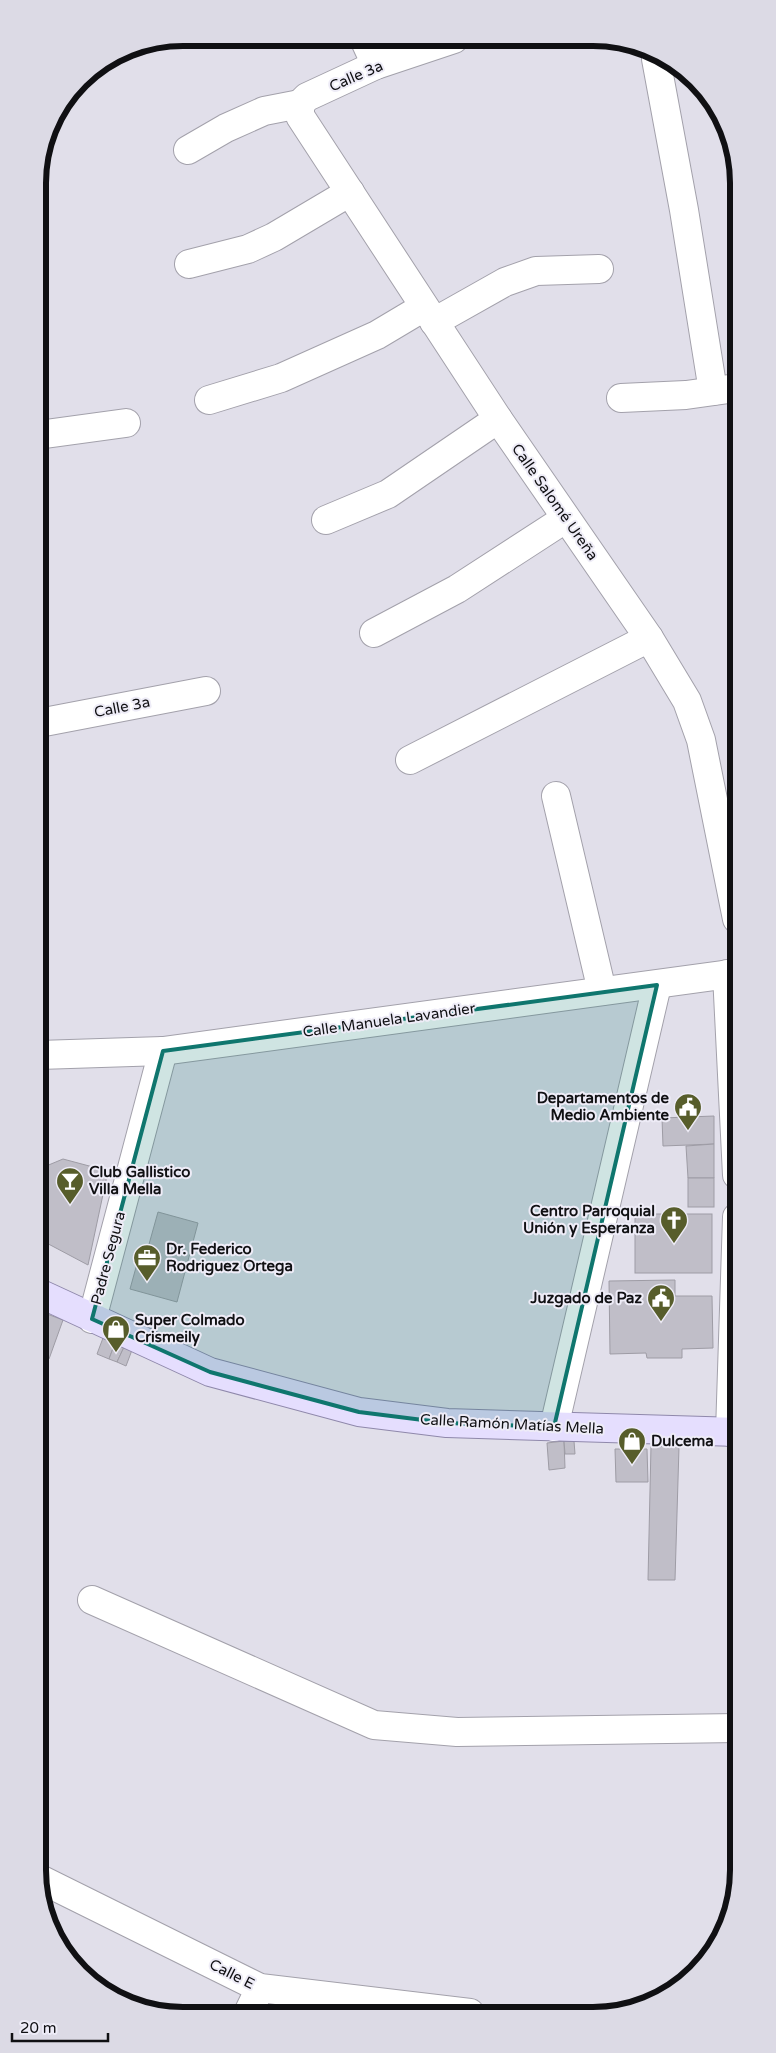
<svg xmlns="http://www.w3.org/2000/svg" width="776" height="2053" viewBox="0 0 776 2053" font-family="'Varela Round',sans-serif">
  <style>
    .building { fill: #c0bec8; stroke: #9e9ca5 }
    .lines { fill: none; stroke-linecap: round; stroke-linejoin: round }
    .minor-casing { stroke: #a3a1ab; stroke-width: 30 }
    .major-casing { stroke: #8f88ab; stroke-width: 30 }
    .minor { stroke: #fff; stroke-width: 28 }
    .major { stroke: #e5defe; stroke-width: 28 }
    .marked { fill: #0f766e; fill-opacity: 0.2; stroke: #0f766e; stroke-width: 4; stroke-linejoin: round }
    .labels { text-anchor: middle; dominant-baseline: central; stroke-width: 4; stroke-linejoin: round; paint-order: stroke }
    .street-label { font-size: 15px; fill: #101013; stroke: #eeecf7 }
    .poi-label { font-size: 15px; font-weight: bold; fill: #101013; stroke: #eeecf7; text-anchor: start }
    .rim { fill: none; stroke: #101013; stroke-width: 6 }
  </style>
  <rect width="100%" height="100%" fill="#e1dfea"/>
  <g class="building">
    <path d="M714 1116V1144L663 1146 662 1118Z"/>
    <path d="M714 1144V1178H688L686 1146Z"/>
    <path d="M63 1159 108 1171 88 1265 39 1239V1169Z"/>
    <rect x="688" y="1178" width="26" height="29"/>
    <path d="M158 1212 198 1223 177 1302 130 1289 140 1253 146 1255Z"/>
    <rect x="635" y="1214" width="77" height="59"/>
    <path d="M675 1280V1296H712L713 1348 682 1349V1358H647L646 1353 610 1354 609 1281Z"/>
    <path d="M39 1311 63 1320 49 1359 40 1356Z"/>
    <path d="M103 1338 115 1343 109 1359 97 1354Z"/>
    <path d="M115 1343 124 1347 117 1362 109 1359Z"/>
    <path d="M124 1347 132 1350 126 1366 117 1362Z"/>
    <path d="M564 1441 565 1468 549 1470 547 1443Z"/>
    <path d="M564 1441H574L575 1454H565Z"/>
    <path d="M651 1446 679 1447 675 1580H648Z"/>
    <path d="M615 1449H647L648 1482H616Z"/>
  </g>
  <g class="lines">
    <g class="minor-casing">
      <g id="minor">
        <path d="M364 39 376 65"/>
        <path d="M454 39 376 65 307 97 300 104V116L498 419 649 638 687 701 701 740 737 919"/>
        <path d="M656 59 684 210 713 391"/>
        <path d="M188 150 226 128 264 111 300 104"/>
        <path d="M189 264 248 249 274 237 350 192"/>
        <path d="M434 322 505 282 536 271 599 269"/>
        <path d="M621 398 686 395 736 388"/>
        <path d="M209 400 281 378 377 335 424 307"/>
        <path d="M38 435 126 423"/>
        <path d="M326 520 388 494 498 419"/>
        <path d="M374 633 457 589 565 519"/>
        <path d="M39 723 206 691"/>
        <path d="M410 760 649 638"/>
        <path d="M556 796 602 991"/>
        <path d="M727 974 737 1175"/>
        <path d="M39 1055 163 1051 737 973"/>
        <path d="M92 1319 163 1051"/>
        <path d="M554 1427 657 985"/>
        <path d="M730 1432 737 1217"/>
        <path d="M92 1600 374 1725 457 1732 738 1728"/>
        <path d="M40 1879 260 1988 470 2013"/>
        <path d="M248 2013 260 1988"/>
      </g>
    </g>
    <g class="major-casing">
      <path id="major" d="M39 1293 210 1372 359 1412 447 1423 738 1432"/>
    </g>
    <use href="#minor" class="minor"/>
    <use href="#major" class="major"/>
  </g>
  <path class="marked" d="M657 985 554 1427 447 1423 359 1412 210 1372 92 1319 163 1051Z"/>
  <defs>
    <g id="civic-pin" transform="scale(1.4375)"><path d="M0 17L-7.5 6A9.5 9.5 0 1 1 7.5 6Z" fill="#575d2b" stroke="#eeecf7"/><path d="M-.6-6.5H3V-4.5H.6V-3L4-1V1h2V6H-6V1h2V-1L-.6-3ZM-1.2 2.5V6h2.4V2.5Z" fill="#fff"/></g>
    <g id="bar-pin" transform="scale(1.4375)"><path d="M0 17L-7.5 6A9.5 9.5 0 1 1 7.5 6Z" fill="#575d2b" stroke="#eeecf7"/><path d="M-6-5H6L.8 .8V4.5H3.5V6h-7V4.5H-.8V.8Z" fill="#fff"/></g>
    <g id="church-pin" transform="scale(1.4375)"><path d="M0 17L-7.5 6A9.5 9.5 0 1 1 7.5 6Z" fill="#575d2b" stroke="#eeecf7"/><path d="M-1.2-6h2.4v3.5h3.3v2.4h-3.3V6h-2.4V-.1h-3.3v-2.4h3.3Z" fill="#fff"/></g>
    <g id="office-pin" transform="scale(1.4375)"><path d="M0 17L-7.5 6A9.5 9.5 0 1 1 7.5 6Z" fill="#575d2b" stroke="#eeecf7"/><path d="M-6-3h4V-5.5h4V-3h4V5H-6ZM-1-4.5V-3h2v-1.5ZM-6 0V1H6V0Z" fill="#fff"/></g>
    <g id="shop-pin" transform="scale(1.4375)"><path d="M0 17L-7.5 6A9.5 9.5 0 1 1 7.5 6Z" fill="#575d2b" stroke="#eeecf7"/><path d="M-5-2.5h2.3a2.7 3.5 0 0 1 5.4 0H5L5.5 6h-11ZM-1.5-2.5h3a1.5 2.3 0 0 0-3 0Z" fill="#fff"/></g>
  </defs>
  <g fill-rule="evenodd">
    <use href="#civic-pin" x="688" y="1107"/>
    <use href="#bar-pin" x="70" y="1181"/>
    <use href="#church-pin" x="674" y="1220"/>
    <use href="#office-pin" x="147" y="1258"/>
    <use href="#civic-pin" x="661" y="1298"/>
    <use href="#shop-pin" x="116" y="1329"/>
    <use href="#shop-pin" x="632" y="1441"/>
  </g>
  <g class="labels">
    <g class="street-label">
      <text transform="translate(356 76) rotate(-23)">Calle 3a</text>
      <text transform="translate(555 502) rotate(55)">Calle Salomé Ureña</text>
      <text transform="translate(122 707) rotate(-11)">Calle 3a</text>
      <text transform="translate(389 1020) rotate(-8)">Calle Manuela Lavandier</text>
      <text transform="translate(108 1258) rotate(-75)">Padre Segura</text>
      <text transform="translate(512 1424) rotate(3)">Calle Ramón Matías Mella</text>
      <text transform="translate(232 1974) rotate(27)">Calle E</text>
    </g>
    <g class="poi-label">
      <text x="669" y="1098" text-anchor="end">Departamentos de<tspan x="669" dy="17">Medio Ambiente</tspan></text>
      <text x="89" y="1172">Club Gallistico<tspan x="89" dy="17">Villa Mella</tspan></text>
      <text x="655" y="1211" text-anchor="end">Centro Parroquial<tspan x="655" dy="17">Unión y Esperanza</tspan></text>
      <text x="166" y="1249">Dr. Federico<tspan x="166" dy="17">Rodriguez Ortega</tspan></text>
      <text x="642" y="1298" text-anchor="end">Juzgado de Paz</text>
      <text x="135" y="1320">Super Colmado<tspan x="135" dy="17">Crismeily</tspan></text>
      <text x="651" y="1441">Dulcema</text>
    </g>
  </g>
  <path d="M0 0H776V2053H0ZM183 46H593A137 137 0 0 1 730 183V1870A137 137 0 0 1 593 2007H183A137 137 0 0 1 46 1870V183A137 137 0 0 1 183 46Z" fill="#dcdae5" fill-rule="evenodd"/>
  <path class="rim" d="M183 46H593A137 137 0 0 1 730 183V1870A137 137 0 0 1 593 2007H183A137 137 0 0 1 46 1870V183A137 137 0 0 1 183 46Z"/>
  <path d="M12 2033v8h96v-8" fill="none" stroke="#101013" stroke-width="2.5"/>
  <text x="20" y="2033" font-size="15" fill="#101013" stroke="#eeecf7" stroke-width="4" paint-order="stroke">20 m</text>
</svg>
